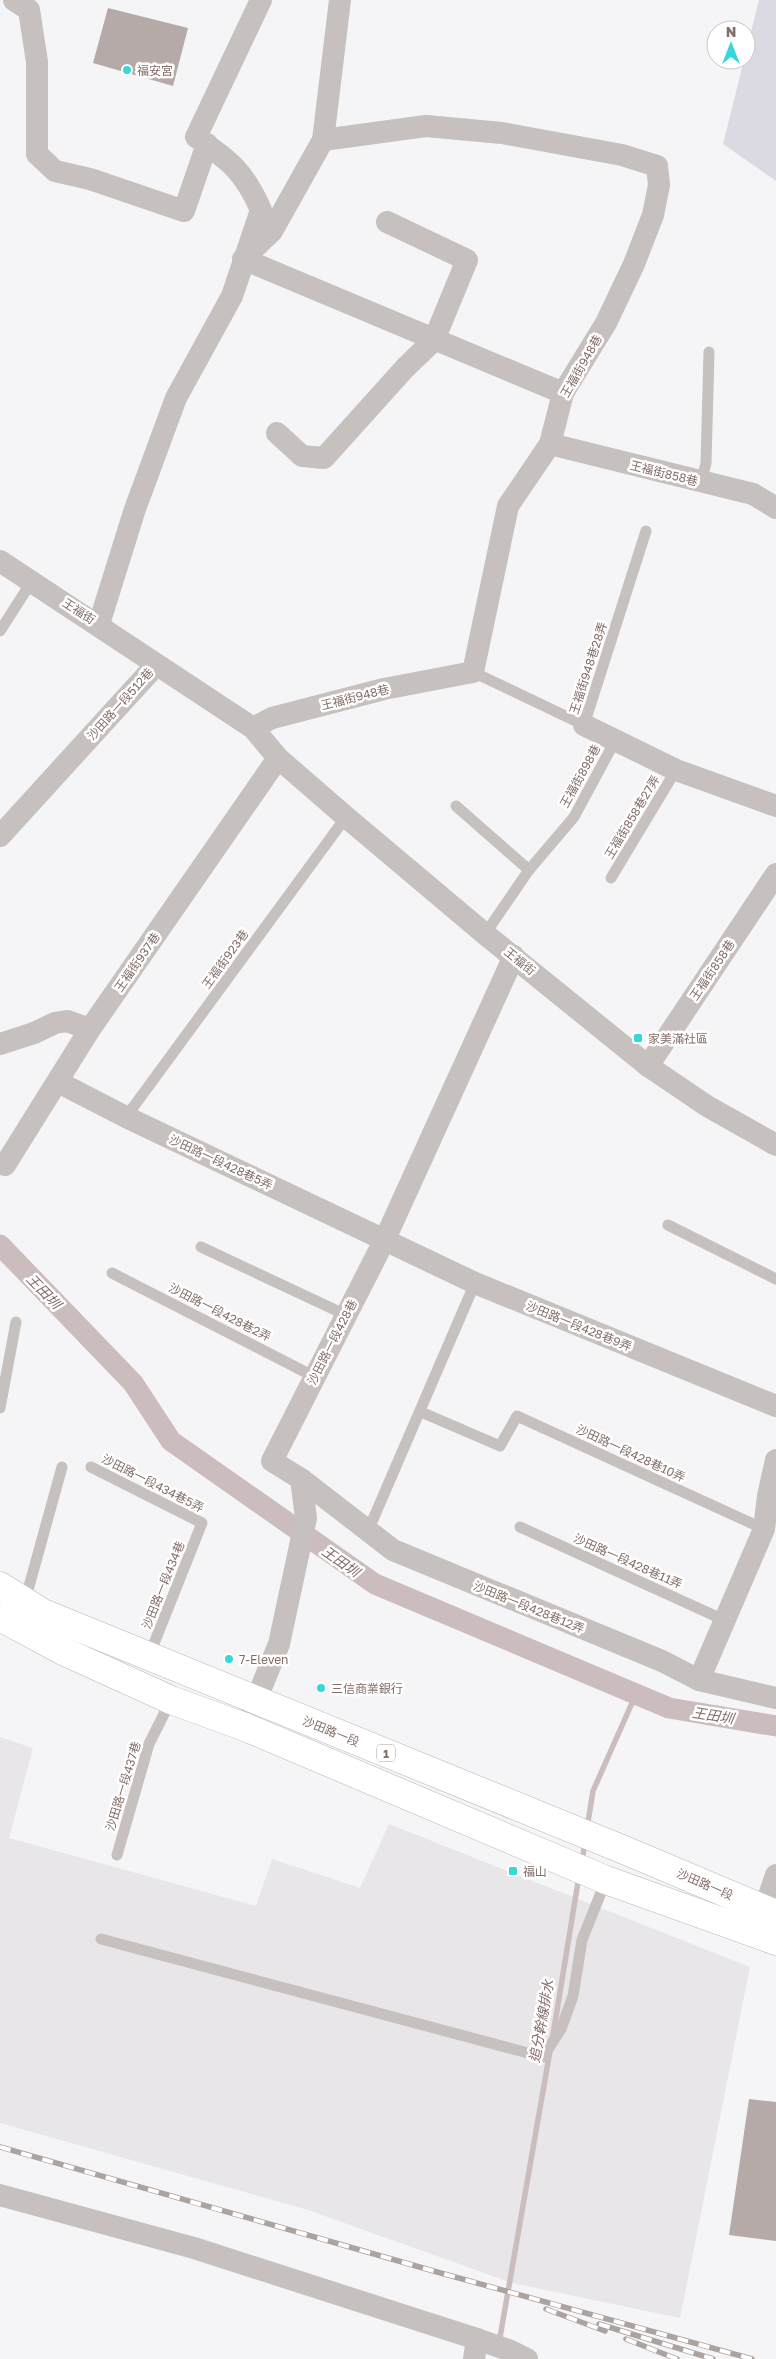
<svg xmlns="http://www.w3.org/2000/svg" width="776" height="2359" viewBox="0 0 776 2359" font-family="'Golos Text','Noto Sans TC',sans-serif">
  <style>
    .built { fill: #e8e6e8 }
    .green { fill: #dbd9e1 }
    .lines { fill: none; stroke-linecap: round; stroke-linejoin: round }
    .stream { stroke: #cbbdbd; stroke-width: 5.5 }
    .canal { stroke: #cbbdbd; stroke-width: 21 }
    .building { fill: #b5aaa8 }
    .primary-casing { stroke: #bbb4b2; stroke-width: 29 }
    .lane { stroke: #c6c0be; stroke-width: 11 }
    .street { stroke: #c6c0be; stroke-width: 22 }
    .primary { stroke: #fff; stroke-width: 28 }
    .rail-casing { stroke: #aca3a0; stroke-width: 5.5 }
    .rail { stroke: #fff; stroke-width: 4; stroke-dasharray: 11; stroke-linecap: butt }
    .poi-dot { fill: #34d8d8; stroke: #fff; stroke-width: 2 }
    .labels { text-anchor: middle; dominant-baseline: central; stroke-width: 5; stroke-linejoin: round; paint-order: stroke }
    .shield { fill: #fff; stroke: #a99a95; stroke-width: 1 }
    .shield-label { font-size: 11px; font-weight: bold; fill: #846e68 }
    .poi-label { font-size: 12px; fill: #846e68; stroke: #fff; text-anchor: start }
    .street-label { font-size: 12px; fill: #846e68; stroke: #fff }
    .water-label { font-size: 14px; font-style: italic; fill: #866a69; stroke: #fff }
  </style>
  <rect width="100%" height="100%" fill="#f5f5f7"/>
  <path class="built" d="M0 1737 33 1748 9 1838 256 1906 272 1859 360 1888 389 1824 750 1967 680 2318 512 2283 308 2210 0 2123Z"/>
  <path class="green" d="M759 0H776V181L723 144 744 60H746V51Z"/>
  <g class="lines">
    <g class="stream">
      <path d="M587 1828 593 1791 636 1694"/>
      <path d="M582 1862 585 1842"/>
      <path d="M553 2035 579 1876"/>
      <path d="M499 2343 550 2051"/>
    </g>
    <path class="canal" d="M0 1245 133 1383 171 1441 375 1584 669 1708 776 1726"/>
  </g>
  <g class="building">
    <path d="M108 8 188 28 173 86 93 63Z"/>
    <path d="M749 2099 776 2102V2241L729 2235Z"/>
  </g>
  <g class="lines">
    <g class="primary-casing">
      <g id="primary">
        <path d="M0 1586 43 1613 629 1852 776 1914"/>
        <path d="M0 1617 63 1651 171 1700 245 1727 606 1880 776 1941"/>
      </g>
    </g>
    <g class="lane">
      <path d="M701 483 706 463 709 352"/>
      <path d="M0 631 32 581"/>
      <path d="M473 672 584 725 646 531"/>
      <path d="M456 806 529 870"/>
      <path d="M611 878 676 770"/>
      <path d="M485 934 529 870 574 817 615 741"/>
      <path d="M126 1117 346 817"/>
      <path d="M668 1225 776 1279"/>
      <path d="M201 1247 346 1315"/>
      <path d="M112 1273 315 1377"/>
      <path d="M0 1408 16 1322"/>
      <path d="M421 1412 500 1446 517 1416 764 1529"/>
      <path d="M91 1467 202 1523 149 1656"/>
      <path d="M520 1527 724 1620"/>
      <path d="M368 1531 475 1283"/>
      <path d="M25 1601 62 1467"/>
      <path d="M117 1855 149 1744 171 1700"/>
      <path d="M101 1939 543 2057 561 2029 573 1996 582 1940 606 1880"/>
    </g>
    <g class="street">
      <path d="M14 0 29 10 37 62V154L55 171 90 179 184 211 207 144"/>
      <path d="M340 0 323 140 272 231 243 259 563 393"/>
      <path d="M277 433 302 456 324 458 405 368 434 340 467 260 387 222"/>
      <path d="M550 444 753 494 776 508"/>
      <path d="M0 561 253 728 278 758 346 817 485 934 648 1066 707 1106 776 1145"/>
      <path d="M99 624 135 509 176 398 232 296 261 210C244 171 230 161 196 137L261 0"/>
      <path d="M584 725 676 770 776 806"/>
      <path d="M253 728 272 718 384 689 473 672 508 506 550 444 563 393 606 323 634 264 653 215 659 185 657 166 622 155 502 133 426 126 323 140"/>
      <path d="M0 836 156 665"/>
      <path d="M0 1044 34 1033 55 1023 67 1021 90 1029"/>
      <path d="M648 1066 776 874"/>
      <path d="M58 1082 126 1117 475 1283 776 1406"/>
      <path d="M0 1163 5 1165 90 1029 278 758"/>
      <path d="M301 1479 393 1550 662 1661 699 1680 776 1698"/>
      <path d="M699 1680 764 1529 768 1496 776 1460"/>
      <path d="M245 1727 279 1644 306 1518 301 1479 272 1461 385 1239 514 956"/>
      <path d="M759 1925 776 1875"/>
      <path d="M0 2195 194 2248 477 2339 511 2351 527 2359"/>
      <path d="M474 2359 477 2339"/>
    </g>
    <use href="#primary" class="primary"/>
    <g class="rail-casing">
      <g id="rail">
        <path d="M0 2147 437 2272 752 2359"/>
        <path d="M546 2309 605 2331"/>
        <path d="M599 2324 713 2359"/>
        <path d="M626 2339 677 2359"/>
      </g>
    </g>
    <use href="#rail" class="rail"/>
  </g>
  <g class="poi-dot">
    <circle cx="127" cy="70" r="5"/>
    <rect x="633" y="1033" width="10" height="10" rx="2.5"/>
    <circle cx="229" cy="1659" r="5"/>
    <circle cx="321" cy="1688" r="5"/>
    <rect x="508" y="1866" width="10" height="10" rx="2.5"/>
  </g>
  <g class="labels">
    <rect class="shield" x="377" y="1744.5" width="18" height="17" rx="4"/>
    <g class="shield-label">
      <text x="386" y="1753">1</text>
    </g>
    <g class="poi-label">
      <text x="137" y="70">福安宮</text>
      <text x="648" y="1038">家美滿社區</text>
      <text x="239" y="1659">7-Eleven</text>
      <text x="331" y="1688">三信商業銀行</text>
      <text x="523" y="1871">福山</text>
    </g>
    <g class="street-label">
      <text transform="translate(581 366) rotate(-60)">王福街948巷</text>
      <text transform="translate(664 473) rotate(14)">王福街858巷</text>
      <text transform="translate(79 611) rotate(33)">王福街</text>
      <text transform="translate(588 668) rotate(-72)">王福街948巷28弄</text>
      <text transform="translate(355 697) rotate(-14)">王福街948巷</text>
      <text transform="translate(120 704) rotate(-48)">沙田路一段512巷</text>
      <text transform="translate(580 776) rotate(-61)">王福街898巷</text>
      <text transform="translate(632 817) rotate(-59)">王福街858巷27弄</text>
      <text transform="translate(225 959) rotate(-54)">王福街923巷</text>
      <text transform="translate(520 961) rotate(39)">王福街</text>
      <text transform="translate(137 962) rotate(-55)">王福街937巷</text>
      <text transform="translate(712 970) rotate(-56)">王福街858巷</text>
      <text transform="translate(221 1162) rotate(25)">沙田路一段428巷5弄</text>
      <text transform="translate(220 1312) rotate(27)">沙田路一段428巷2弄</text>
      <text transform="translate(579 1326) rotate(22)">沙田路一段428巷9弄</text>
      <text transform="translate(332 1342) rotate(-63)">沙田路一段428巷</text>
      <text transform="translate(631 1453) rotate(25)">沙田路一段428巷10弄</text>
      <text transform="translate(153 1483) rotate(27)">沙田路一段434巷5弄</text>
      <text transform="translate(628 1561) rotate(24)">沙田路一段428巷11弄</text>
      <text transform="translate(163 1585) rotate(-68)">沙田路一段434巷</text>
      <text transform="translate(529 1607) rotate(22)">沙田路一段428巷12弄</text>
      <text transform="translate(331 1731) rotate(22)">沙田路一段</text>
      <text transform="translate(123 1786) rotate(-73)">沙田路一段437巷</text>
      <text transform="translate(705 1884) rotate(23)">沙田路一段</text>
    </g>
    <g class="water-label">
      <text transform="translate(44 1291) rotate(46)">王田圳</text>
      <text transform="translate(341 1561) rotate(35)">王田圳</text>
      <text transform="translate(713 1715) rotate(9)">王田圳</text>
      <text transform="translate(541 2021) rotate(-80)">追分幹線排水</text>
    </g>
  </g>
  <g transform="translate(731 45)"><circle r="24" fill="#ffffff" stroke="#cec5c3"/>
  <path d="M0-4L9 19L0 12L-9 19Z" fill="#34d8d8"/>
  <text y="-8" font-size="14" font-weight="bold" text-anchor="middle" fill="#846e68">N</text>
  </g>
</svg>
